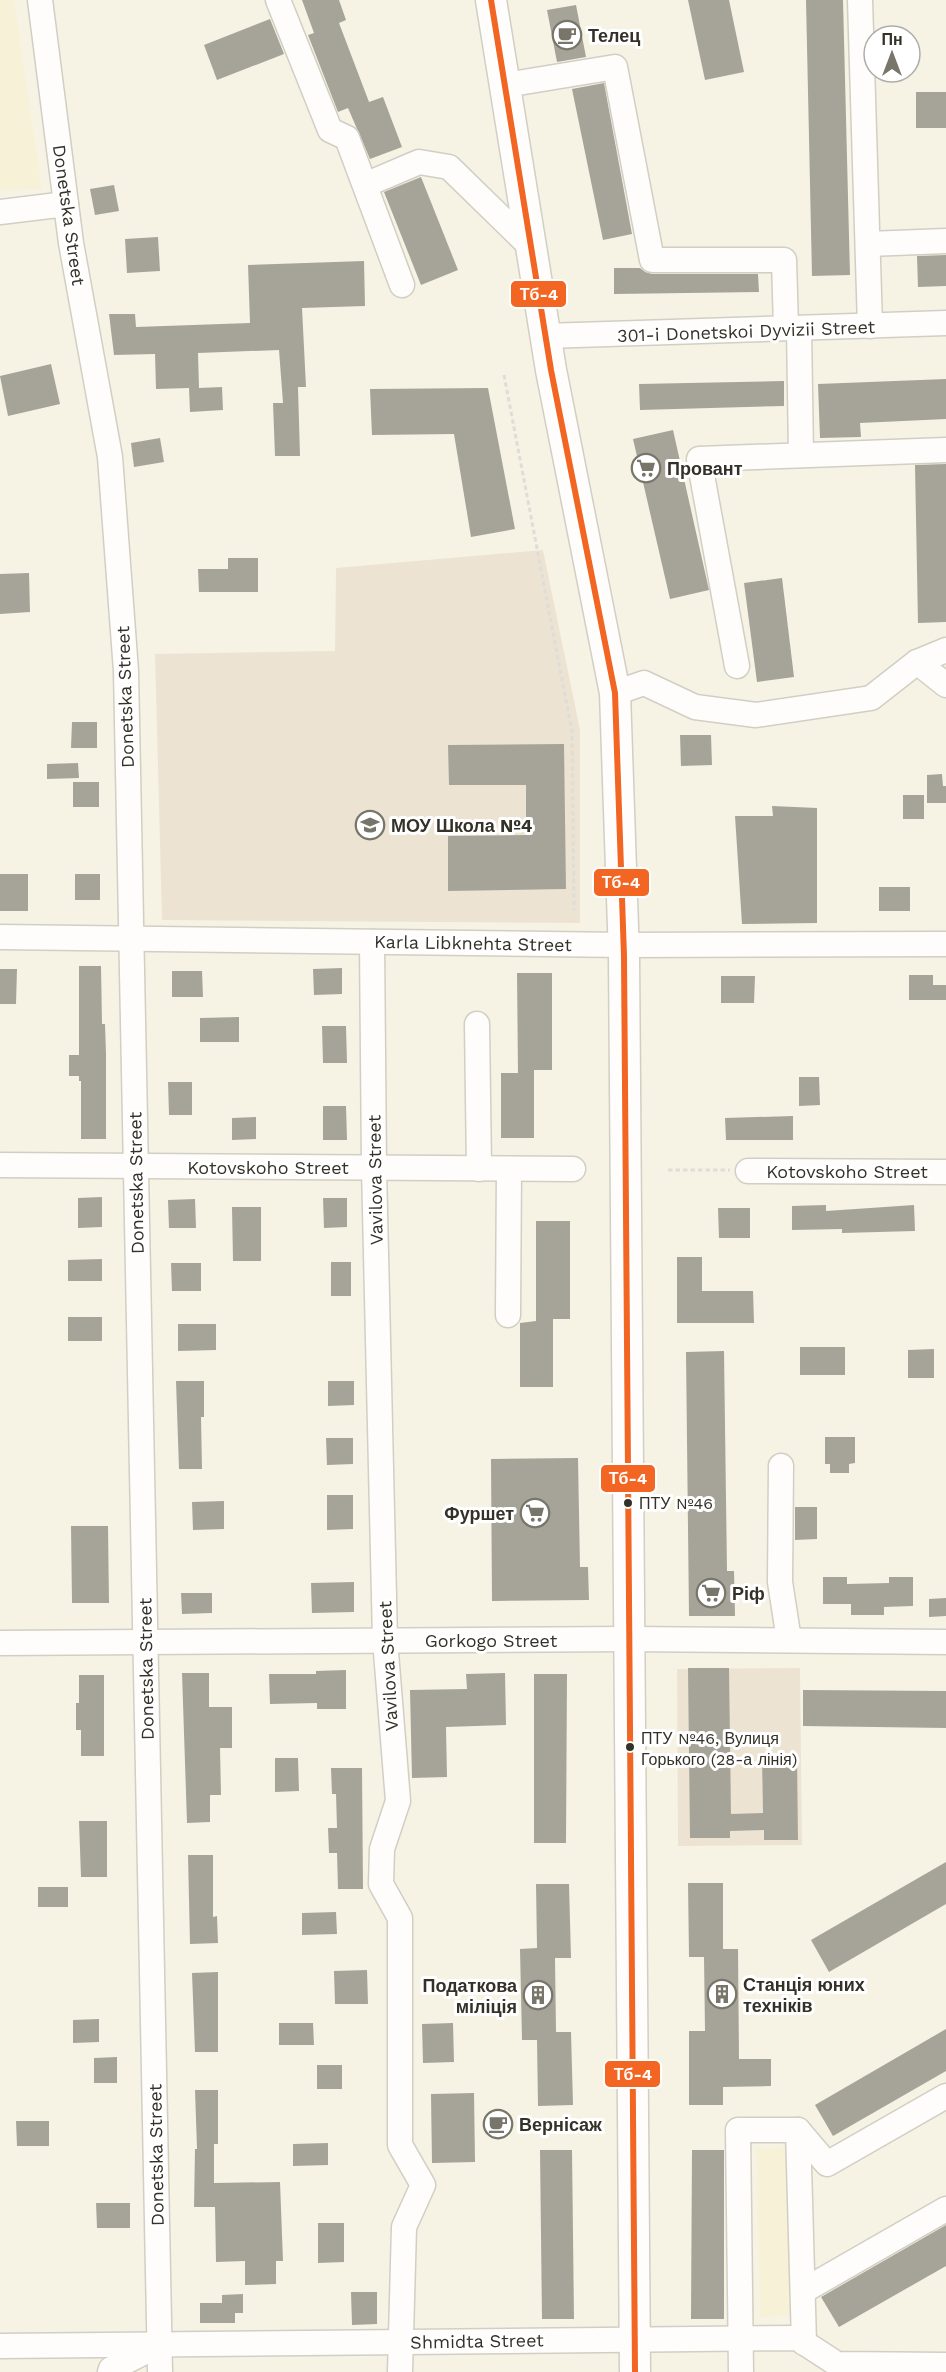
<svg xmlns="http://www.w3.org/2000/svg" width="946" height="2372" viewBox="0 0 946 2372" font-family="'Work Sans',sans-serif">
  <style>
    .built { fill: #f6f1d7 }
    .education { fill: #ede3d3 }
    .building { fill: #a6a499 }
    .lines { fill: none; stroke-linecap: round; stroke-linejoin: round }
    .minor-casing { stroke: #d1cfc3; stroke-width: 27 }
    .major-casing { stroke: #d1cfc3; stroke-width: 33 }
    .path { stroke: #deddd8; stroke-width: 3; stroke-dasharray: 4.5 3; stroke-linecap: butt }
    .minor { stroke: #fefdfb; stroke-width: 24 }
    .major { stroke: #fefdfb; stroke-width: 30 }
    .bus-1-casing { stroke: #fff; stroke-width: 10 }
    .bus-1 { stroke: #f26522; stroke-width: 6 }
    .bus-dot { fill: #343228; stroke: #fff; stroke-width: 2 }
    .labels { text-anchor: middle; dominant-baseline: central; stroke-width: 6; stroke-linejoin: round; paint-order: stroke }
    .bus-label { font-size: 16px; fill: #343228; stroke: #fff; text-anchor: start }
    .poi-label { font-size: 18px; font-weight: bold; fill: #343228; stroke: #fff; text-anchor: start }
    .street-label { font-size: 18px; fill: #343228; stroke: #fff }
    .line-badge { stroke: #fff; stroke-width: 2 }
    .badge-label { font-size: 16px; text-anchor: middle; font-weight: bold; fill: #fff }
  </style>
  <rect width="100%" height="100%" fill="#f6f3e5"/>
  <g class="built">
    <path d="M0 0H14L42 189 0 190Z"/>
    <path d="M791 2147 796 2316 760 2317 756 2148Z"/>
  </g>
  <g class="education">
    <path d="M543 550 580 730V923L162 920 155 654 335 651 336 568Z"/>
    <path d="M800 1668 802 1845 678 1846 677 1669Z"/>
  </g>
  <g class="building">
    <path d="M302 0H339L346 20 339 23 369 102 383 97 402 147 370 159 348 108 338 112 308 35 314 33Z"/>
    <path d="M688 0H729L744 72 705 80Z"/>
    <path d="M806 0H843L850 275 812 276Z"/>
    <path d="M576 5 586 57 557 62 547 10Z"/>
    <path d="M270 19 284 54 217 80 204 45Z"/>
    <path d="M604 83 632 234 603 240 572 89Z"/>
    <rect x="916" y="92" width="30" height="36"/>
    <path d="M421 177 458 270 421 285 384 192Z"/>
    <path d="M114 185 119 211 95 215 90 189Z"/>
    <path d="M158 237 160 271 127 273 125 239Z"/>
    <path d="M946 255V286L918 287 917 256Z"/>
    <path d="M364 261 365 306 302 308 306 387H298L300 456H275L273 403H283L279 350 198 353 199 388 222 387 223 410 190 412 189 388 156 389 155 354 114 355 109 314H135L136 327 250 323 248 265Z"/>
    <path d="M614 268H640L645 272 652 274H758L759 292 614 294Z"/>
    <path d="M51 364 60 404 8 416 0 376Z"/>
    <path d="M946 379V419L860 423 861 437 820 438 818 384Z"/>
    <path d="M784 381V406L640 410 639 384Z"/>
    <path d="M488 388 515 529 471 537 454 434 372 435 370 389Z"/>
    <path d="M673 430 709 590 670 599 633 439Z"/>
    <path d="M160 438 164 462 134 467 131 443Z"/>
    <path d="M946 464V622L918 623 915 465Z"/>
    <path d="M228 558H258V592H199L198 569H228Z"/>
    <path d="M29 573 30 612 0 614V574Z"/>
    <path d="M782 578 794 677 757 682 744 583Z"/>
    <path d="M72 722H97V748H71Z"/>
    <path d="M680 735H711L712 765 681 766Z"/>
    <path d="M564 744 566 889 448 891V836L526 835V785H449L448 745Z"/>
    <path d="M78 763 79 778 47 779V764Z"/>
    <path d="M942 774 943 786H946V803H927V775Z"/>
    <rect x="73" y="782" width="26" height="25"/>
    <rect x="903" y="795" width="21" height="24"/>
    <path d="M772 806 817 808V923L742 924 735 816H773Z"/>
    <rect x="0" y="874" width="28" height="37"/>
    <rect x="75" y="874" width="25" height="26"/>
    <rect x="879" y="887" width="31" height="24"/>
    <path d="M79 966H101L102 1024H105L106 1054V1139H81V1081H79V1076H69V1055H79Z"/>
    <path d="M342 968V994L314 995 313 969Z"/>
    <path d="M0 969H17L16 1004H0Z"/>
    <path d="M172 971H202L203 997H172Z"/>
    <path d="M517 973H552V1070H534V1138H501V1073H518Z"/>
    <path d="M909 975H933V985H946V1000H909Z"/>
    <path d="M721 976H755L754 1003H721Z"/>
    <path d="M239 1017V1042H200V1018Z"/>
    <path d="M322 1026H346L347 1063H323Z"/>
    <path d="M799 1077H819L820 1105 799 1106Z"/>
    <path d="M168 1082H192V1115H169Z"/>
    <path d="M323 1106H346L347 1140H323Z"/>
    <path d="M793 1116V1140H726L725 1118Z"/>
    <path d="M256 1117V1139L232 1140V1118Z"/>
    <path d="M102 1197V1227L78 1228V1198Z"/>
    <path d="M323 1198H347V1227L324 1228Z"/>
    <path d="M195 1199 196 1228H169L168 1200Z"/>
    <path d="M826 1205V1211L914 1205 915 1231 842 1233V1229L792 1230V1206Z"/>
    <path d="M232 1207H261V1261H233Z"/>
    <path d="M718 1208H750V1238H719Z"/>
    <path d="M536 1221H570V1319H553V1387H520V1323L536 1321Z"/>
    <path d="M677 1257H702V1291H753L754 1323H677Z"/>
    <path d="M102 1259V1281H68V1260Z"/>
    <rect x="331" y="1262" width="20" height="34"/>
    <path d="M171 1263H201V1291H172Z"/>
    <rect x="68" y="1317" width="34" height="24"/>
    <path d="M178 1324H216V1350L178 1351Z"/>
    <rect x="800" y="1347" width="45" height="28"/>
    <path d="M934 1349V1378H908V1350Z"/>
    <path d="M724 1351 727 1571H734L735 1616H689L686 1352Z"/>
    <path d="M176 1381H204V1417H201L202 1469H179Z"/>
    <path d="M328 1381H354V1405L328 1406Z"/>
    <path d="M825 1437H855V1463L849 1464V1473H830V1464H825Z"/>
    <path d="M326 1438H353V1464L327 1465Z"/>
    <path d="M578 1458 580 1567H588L589 1600 492 1601 491 1459Z"/>
    <path d="M327 1495H353V1529L327 1530Z"/>
    <path d="M224 1501V1529L193 1530 192 1502Z"/>
    <path d="M795 1507H817V1539L795 1540Z"/>
    <path d="M71 1526H108L109 1603H72Z"/>
    <path d="M823 1577H847V1584L889 1583V1577H913V1606L884 1607V1615H851V1604H823Z"/>
    <path d="M354 1582V1612L312 1613 311 1583Z"/>
    <path d="M181 1593H212V1613L182 1614Z"/>
    <path d="M946 1598V1616L929 1617V1599Z"/>
    <path d="M688 1668H729L731 1814 763 1813 762 1756H797L798 1840H764V1830L730 1831V1838H690Z"/>
    <path d="M346 1670V1709H317V1703L270 1704 269 1674H316V1671Z"/>
    <path d="M182 1673H209V1707H232V1748H220L221 1795H210V1822L187 1823Z"/>
    <path d="M505 1673 506 1725 446 1727 447 1777 412 1778 410 1690 467 1689 466 1674Z"/>
    <path d="M534 1674H567L566 1843H534Z"/>
    <path d="M79 1675H104V1756H81V1730H76V1703H79Z"/>
    <path d="M803 1690 946 1691V1728L803 1726Z"/>
    <path d="M275 1758H298L299 1791 275 1792Z"/>
    <path d="M331 1768H362L363 1889H338L337 1853H329L328 1828H337L336 1794H332Z"/>
    <path d="M79 1821H107V1877H81Z"/>
    <path d="M188 1855H213V1917L217 1916 218 1943 190 1944Z"/>
    <path d="M946 1862V1904L829 1972 811 1940Z"/>
    <path d="M688 1883H723V1949H738L739 2059H771V2086L723 2087V2105H689V2031H705L704 1957H689Z"/>
    <path d="M536 1884H569L571 1958H555L556 2032H571L573 2105 538 2106 537 2040H522L520 1949 537 1948Z"/>
    <rect x="38" y="1887" width="30" height="20"/>
    <path d="M336 1912 337 1934 302 1935V1913Z"/>
    <path d="M367 1970 368 2004H335L334 1971Z"/>
    <path d="M218 1972V2052H195L192 1973Z"/>
    <path d="M99 2019V2042L73 2043V2020Z"/>
    <path d="M279 2023H313L314 2045H279Z"/>
    <path d="M453 2023 454 2062 423 2063 422 2024Z"/>
    <path d="M946 2029V2071L833 2136 815 2105Z"/>
    <path d="M117 2057V2083H94V2058Z"/>
    <rect x="317" y="2065" width="25" height="24"/>
    <path d="M195 2090H218V2144H214V2183L280 2182 283 2261H276V2284L245 2285V2261L216 2262 215 2207H194L195 2149H197Z"/>
    <path d="M474 2093 475 2162 432 2163 431 2094Z"/>
    <path d="M16 2121H49V2146H17Z"/>
    <path d="M328 2143V2165L293 2166V2144Z"/>
    <path d="M540 2150H572L574 2319H542Z"/>
    <path d="M692 2150H724V2319H691Z"/>
    <path d="M96 2203H130V2228H97Z"/>
    <path d="M318 2223H344V2262L318 2263Z"/>
    <path d="M946 2225V2266L839 2327 821 2297Z"/>
    <path d="M351 2292H377V2324L352 2325Z"/>
    <path d="M243 2294V2313H235V2323H200V2303H222V2295Z"/>
  </g>
  <g class="lines">
    <g class="minor-casing">
      <g id="minor">
        <path d="M40 0 71 243 110 457 126 671 160 2372"/>
        <path d="M278 0 330 130 347 138 402 285"/>
        <path d="M860 0 870 326"/>
        <path d="M506 85 615 67 652 260H784L786 328"/>
        <path d="M365 185 419 162 449 167 531 247"/>
        <path d="M0 212 66 204"/>
        <path d="M868 244 946 241"/>
        <path d="M799 328 801 455"/>
        <path d="M545 336 946 323"/>
        <path d="M917 662 946 685"/>
        <path d="M737 666 699 459 946 450"/>
        <path d="M615 693 644 683 695 707 756 715 871 698 917 662 946 650"/>
        <path d="M0 937 624 945 946 944"/>
        <path d="M372 942 374 1168 385 1640 398 1801 382 1849 381 1884 400 1918V2145L423 2185 404 2227 400 2372"/>
        <path d="M477 1024 479 1169"/>
        <path d="M0 1165 573 1169"/>
        <path d="M748 1171 946 1172"/>
        <path d="M508 1315 509 1169"/>
        <path d="M781 1466 780 1582 789 1640"/>
        <path d="M0 1643 630 1639 946 1642"/>
        <path d="M798 2130 804 2343"/>
        <path d="M803 2291 946 2209"/>
        <path d="M0 2346 797 2338 837 2364 946 2365"/>
        <path d="M110 2372 111 2369 155 2347"/>
        <path d="M741 2372 738 2130H798L827 2164 946 2096"/>
      </g>
    </g>
    <g class="major-casing">
      <path id="major" d="M491 0 551 370 615 693 624 956 635 2372"/>
    </g>
    <g class="path">
      <path d="M504 375 572 732 574 911"/>
      <path d="M668 1170H730"/>
    </g>
    <use href="#minor" class="minor"/>
    <use href="#major" class="major"/>
    <g class="bus-1-casing">
      <path id="bus-1" d="M491 0 551 370 615 693 624 956 635 2372"/>
    </g>
    <use href="#bus-1" class="bus-1"/>
  </g>
  <defs>
    <g id="cafe-ring" transform="scale(1.5)"><circle r="9.5" fill="#fff" stroke="#78766a" stroke-width="1.5"/><path d="M-5.5-4.5H6V0H3Q3 3.5 0 3.5H-2.5Q-5.5 3.5-5.5 0ZM3-3.2v2h1.7v-2ZM-6 4.5H4V6H-6Z" fill="#78766a"/></g>
    <g id="supermarket-ring" transform="scale(1.5)"><circle r="9.5" fill="#fff" stroke="#78766a" stroke-width="1.5"/><path d="M-6-5.5h2.5l.6 2H6L4.5 2H-2.5L-4.4-4H-6ZM-1.5 3.2a1.3 1.3 0 1 0 .1 0ZM3 3.2a1.3 1.3 0 1 0 .1 0Z" fill="#78766a"/></g>
    <g id="school-ring" transform="scale(1.5)"><circle r="9.5" fill="#fff" stroke="#78766a" stroke-width="1.5"/><path d="M0-5L7-2L0 1L-7-2ZM-4 1L0 2.5L4 1V4Q0 6-4 4Z" fill="#78766a"/></g>
    <g id="building-ring" transform="scale(1.5)"><circle r="9.5" fill="#fff" stroke="#78766a" stroke-width="1.5"/><path d="M-4-6H4V6H1V3H-1V6H-4ZM-2.5-4.3h1.7v1.8h-1.7ZM.8-4.3h1.7v1.8H.8ZM-2.5-1h1.7V.8h-1.7ZM.8-1h1.7V.8H.8Z" fill="#78766a"/></g>
  </defs>
  <g fill-rule="evenodd">
    <use href="#cafe-ring" x="567" y="35"/>
    <use href="#supermarket-ring" x="646" y="468"/>
    <use href="#school-ring" x="370" y="825"/>
    <use href="#supermarket-ring" x="535" y="1513"/>
    <use href="#supermarket-ring" x="711" y="1593"/>
    <use href="#building-ring" x="722" y="1994"/>
    <use href="#building-ring" x="538" y="1995"/>
    <use href="#cafe-ring" x="498" y="2124"/>
  </g>
  <g class="bus-dot">
    <circle cx="628" cy="1503" r="5"/>
    <circle cx="630" cy="1747" r="5"/>
  </g>
  <g class="labels">
    <g class="bus-label">
      <text x="639" y="1503">ПТУ №46</text>
      <text x="641" y="1738">ПТУ №46, Вулиця<tspan x="641" dy="21">Горького (28-а лінія)</tspan></text>
    </g>
    <g class="poi-label">
      <text x="588" y="35">Телец</text>
      <text x="667" y="468">Провант</text>
      <text x="391" y="825">МОУ Школа №4</text>
      <text x="514" y="1513" text-anchor="end">Фуршет</text>
      <text x="732" y="1593">Ріф</text>
      <text x="743" y="1984">Станція юних<tspan x="743" dy="21">техніків</tspan></text>
      <text x="517" y="1985" text-anchor="end">Податкова<tspan x="517" dy="21">міліція</tspan></text>
      <text x="519" y="2124">Вернісаж</text>
    </g>
    <g class="street-label">
      <text transform="translate(69 215) rotate(82)">Donetska Street</text>
      <text transform="translate(746 331) rotate(-2)">301-i Donetskoi Dyvizii Street</text>
      <text transform="translate(125 697) rotate(-92)">Donetska Street</text>
      <text transform="translate(473 943) rotate(1)">Karla Libknehta Street</text>
      <text x="268" y="1167">Kotovskoho Street</text>
      <text x="847" y="1171">Kotovskoho Street</text>
      <text transform="translate(375 1180) rotate(-91)">Vavilova Street</text>
      <text transform="translate(136 1183) rotate(-91)">Donetska Street</text>
      <text x="491" y="1640">Gorkogo Street</text>
      <text transform="translate(388 1666) rotate(-93)">Vavilova Street</text>
      <text transform="translate(146 1669) rotate(-91)">Donetska Street</text>
      <text transform="translate(156 2155) rotate(-91)">Donetska Street</text>
      <text transform="translate(477 2341) rotate(-1)">Shmidta Street</text>
    </g>
  </g>
  <g class="line-badge">
    <rect x="510" y="280" width="57" height="28" rx="6" fill="#f26522"/>
    <rect x="593" y="868" width="57" height="29" rx="6" fill="#f26522"/>
    <rect x="600" y="1464" width="56" height="29" rx="6" fill="#f26522"/>
    <rect x="604" y="2060" width="57" height="28" rx="6" fill="#f26522"/>
  </g>
  <g class="badge-label">
    <text x="539" y="300">Тб-4</text>
    <text x="621" y="888">Тб-4</text>
    <text x="628" y="1484">Тб-4</text>
    <text x="633" y="2080">Тб-4</text>
  </g>
  <g transform="translate(892 54)"><circle r="28" fill="#ffffff" stroke="#aeada9" stroke-width="1.5"/>
  <path d="M0-4.5L10 22L0 15L-10 22Z" fill="#78766a"/>
  <text y="-9" font-size="16" font-weight="bold" text-anchor="middle" fill="#343228">Пн</text>
  </g>
</svg>
